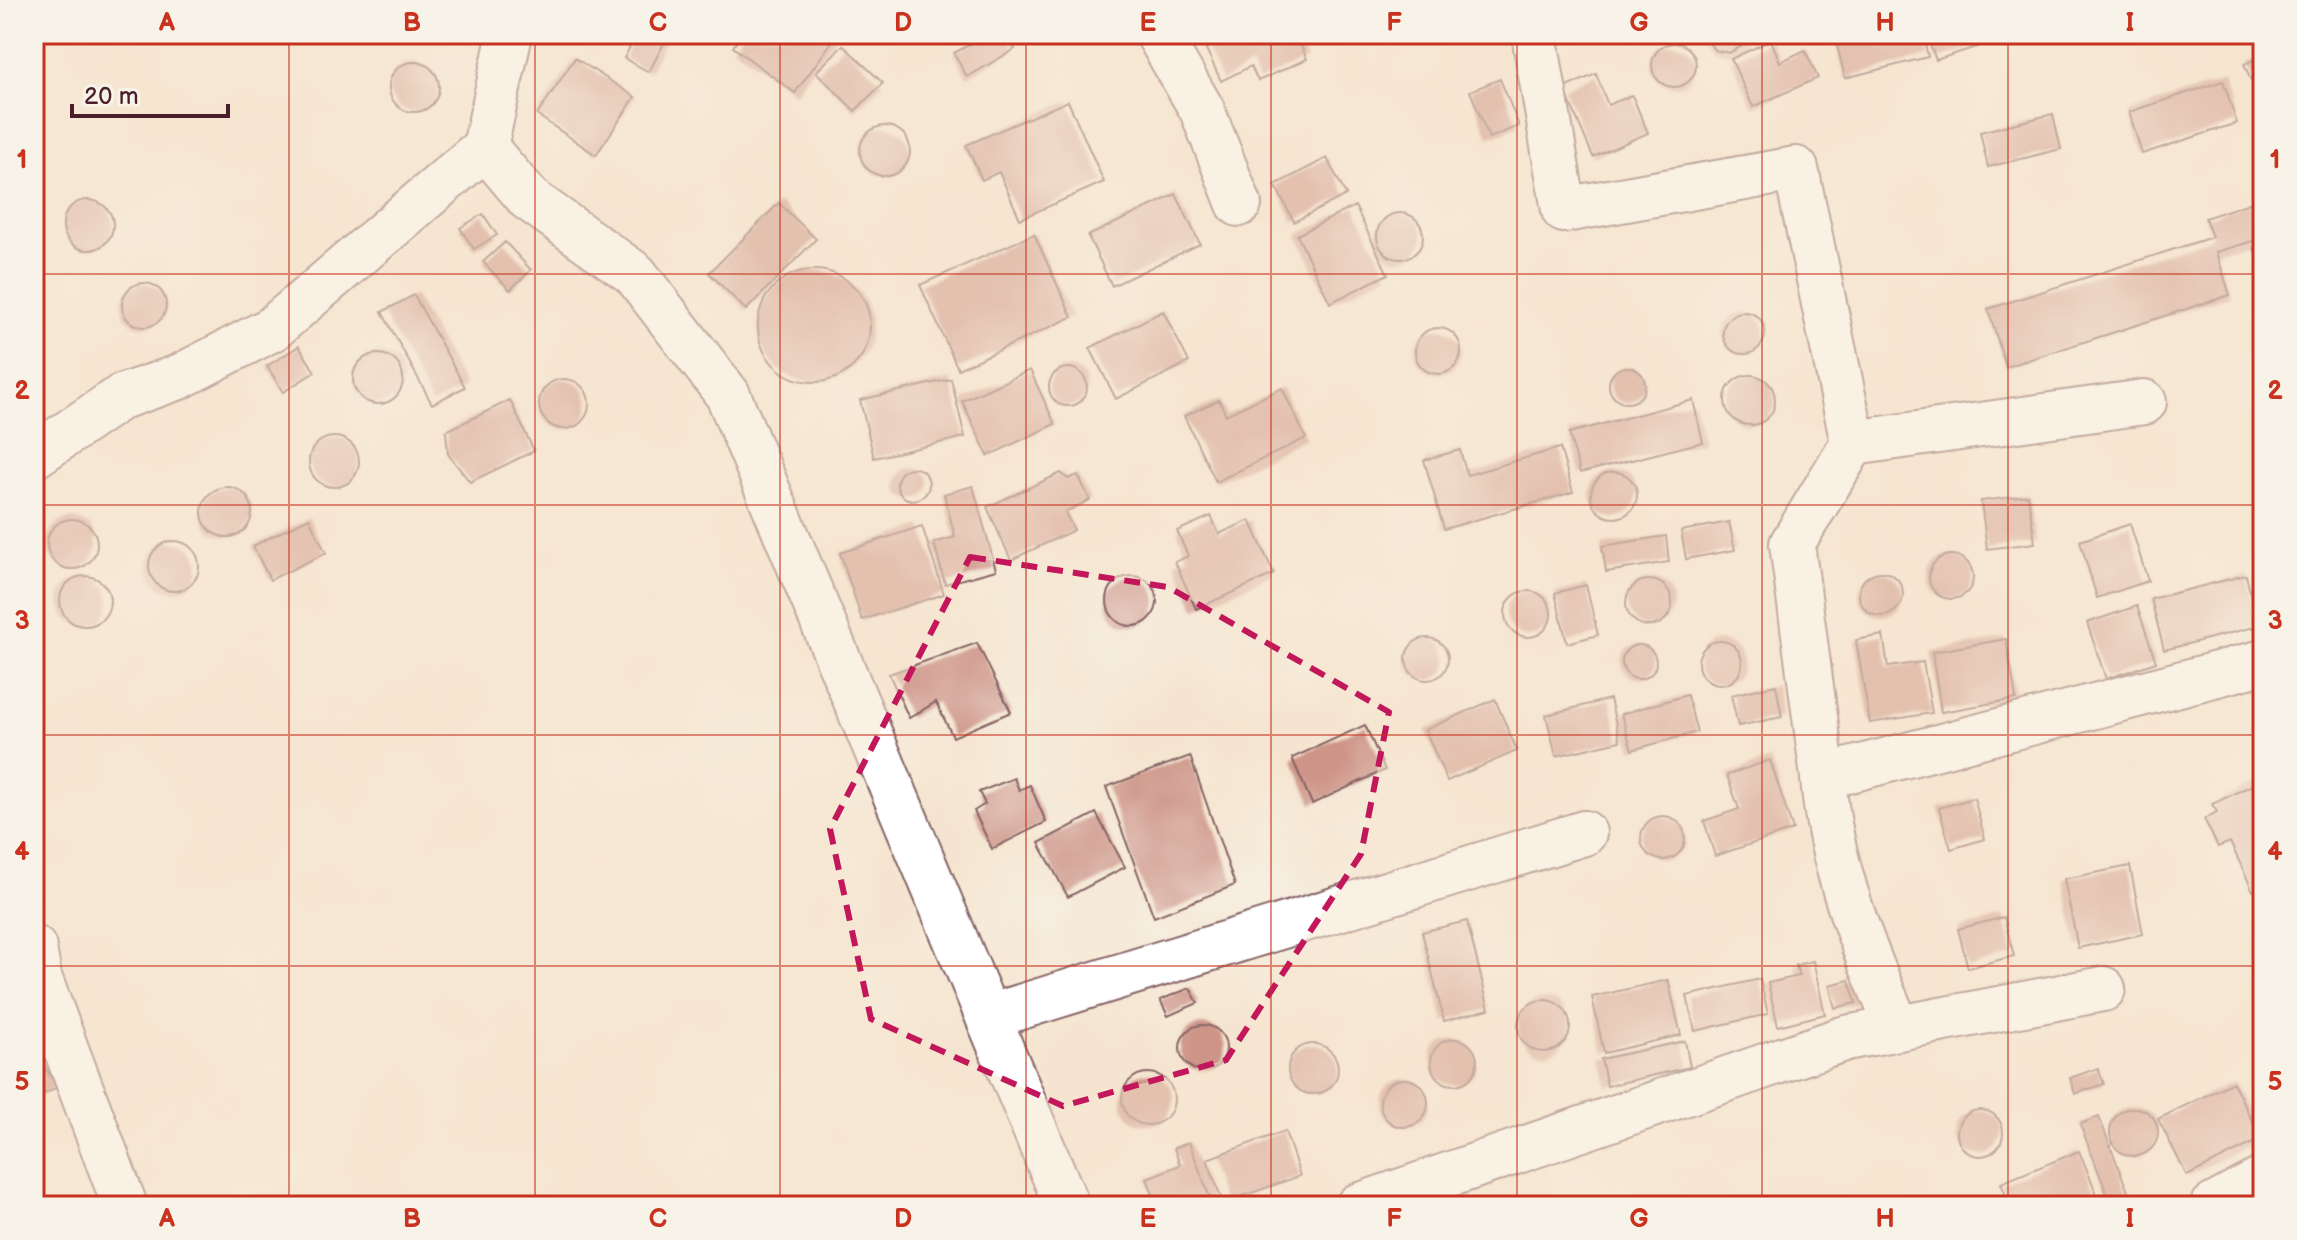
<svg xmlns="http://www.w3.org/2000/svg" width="2297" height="1240" viewBox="0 0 2297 1240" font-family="'Balsamiq Sans',sans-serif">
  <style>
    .building { fill: #ce9488 }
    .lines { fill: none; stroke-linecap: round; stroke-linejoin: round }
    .minor-casing { stroke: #866465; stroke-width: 48 }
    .minor { stroke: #fff; stroke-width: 44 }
    .marked { fill: none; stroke: #c2185b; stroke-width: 6; stroke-dasharray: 16 10; stroke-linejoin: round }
    .grid { fill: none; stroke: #c8321e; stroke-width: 2; stroke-opacity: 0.55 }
    .neatline { fill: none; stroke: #c8321e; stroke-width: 3 }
    .grid-label { font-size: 26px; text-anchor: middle; font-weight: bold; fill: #c8321e }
  </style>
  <rect width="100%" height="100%" fill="#f7f3e8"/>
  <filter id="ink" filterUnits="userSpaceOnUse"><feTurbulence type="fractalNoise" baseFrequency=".0125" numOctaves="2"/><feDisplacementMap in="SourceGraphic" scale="16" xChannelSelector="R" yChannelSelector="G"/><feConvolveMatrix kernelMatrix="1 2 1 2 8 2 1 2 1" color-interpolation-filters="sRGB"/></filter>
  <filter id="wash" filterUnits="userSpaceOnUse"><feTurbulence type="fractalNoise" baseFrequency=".006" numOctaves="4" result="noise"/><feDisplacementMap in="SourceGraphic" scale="32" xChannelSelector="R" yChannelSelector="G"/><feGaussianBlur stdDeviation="1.8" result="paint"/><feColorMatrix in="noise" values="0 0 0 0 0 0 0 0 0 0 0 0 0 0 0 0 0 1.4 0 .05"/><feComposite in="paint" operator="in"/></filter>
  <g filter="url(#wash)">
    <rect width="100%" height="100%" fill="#f5e5d0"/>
    <g id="blocks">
      <g class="building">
        <path d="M637 34H669L649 72 624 58Z"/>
        <path d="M742 34H833L836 36 795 93 733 47Z"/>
        <path d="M989 34H1007L1015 49 967 77 954 53Z"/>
        <path d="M1199 34H1296L1307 59 1258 81 1251 66 1221 81Z"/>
        <path d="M1704 34H1749L1742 46 1729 53 1714 50Z"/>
        <path d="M1845 34H1923L1928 57 1845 78 1835 37Z"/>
        <path d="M1926 34H2013V35L1936 60Z"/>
        <path d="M1771 40 1780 62 1805 50 1818 78 1753 107 1731 59Z"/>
        <circle cx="1674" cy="65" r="22"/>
        <path d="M843 45 883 83 855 111 816 72Z"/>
        <path d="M2263 56V109L2244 64Z"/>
        <path d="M575 58 635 97 596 155 537 115Z"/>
        <circle cx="414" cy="87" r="25"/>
        <path d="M1596 74 1608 105 1632 95 1648 133 1593 157 1564 88Z"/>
        <path d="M1500 79 1519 126 1489 138 1470 91Z"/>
        <path d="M2223 81 2237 123 2142 154 2129 112Z"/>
        <path d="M1068 101 1104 182 1020 219 999 172 982 180 966 145Z"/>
        <path d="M2053 114 2061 149 1988 167 1980 132Z"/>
        <circle cx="885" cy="151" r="25"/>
        <path d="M1327 158 1346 195 1294 222 1275 185Z"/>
        <path d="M1176 194 1200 244 1112 286 1088 236Z"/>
        <circle cx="88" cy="225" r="25"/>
        <path d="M2258 200 2263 214V238L2216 252 2230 295 2006 367 1988 309 2212 237 2205 218Z"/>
        <path d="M779 203 816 239 746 310 709 273Z"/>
        <path d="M1355 206 1388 274 1330 303 1297 235Z"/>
        <circle cx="1400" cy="236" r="23"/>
        <path d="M483 214 497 235 474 249 460 228Z"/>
        <path d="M1034 234 1072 317 958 369 920 285Z"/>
        <path d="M505 242 531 270 510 290 483 262Z"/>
        <path d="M2263 245V272L2254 248Z"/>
        <circle cx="814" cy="326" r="56"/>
        <circle cx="144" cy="305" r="22"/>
        <path d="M414 295 465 387 432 404 382 312Z"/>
        <path d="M1163 311 1189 362 1116 399 1090 348Z"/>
        <circle cx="1744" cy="333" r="21"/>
        <circle cx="1438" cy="351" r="23"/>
        <path d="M2263 344V376L2256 359Z"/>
        <path d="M299 346 315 372 283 392 267 366Z"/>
        <circle cx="378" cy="379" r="25"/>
        <path d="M34 357 47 376 34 385Z"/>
        <circle cx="1627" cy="385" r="18"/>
        <circle cx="1068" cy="387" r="19"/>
        <path d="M1030 370 1055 424 988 456 962 401Z"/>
        <circle cx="1750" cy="400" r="25"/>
        <circle cx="564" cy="404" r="25"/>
        <path d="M951 379 965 437 874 458 860 400Z"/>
        <path d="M1282 388 1306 438 1216 482 1184 416 1219 400 1226 415Z"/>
        <path d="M510 400 534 451 470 482 448 454 446 431Z"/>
        <path d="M1693 400 1703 442 1580 473 1569 433Z"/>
        <circle cx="334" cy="462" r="25"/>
        <path d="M1560 448 1573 492 1444 529 1424 460 1460 450 1467 475Z"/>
        <circle cx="913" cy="484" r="16"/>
        <circle cx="1614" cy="495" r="23"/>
        <path d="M1061 473 1068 479 1078 475 1090 500 1065 512 1074 530 1011 560 987 507Z"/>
        <path d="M973 486 996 570 945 584 934 543 955 537 944 494Z"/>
        <circle cx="227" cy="512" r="25"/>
        <path d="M2028 495 2035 543 1987 549 1981 501Z"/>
        <path d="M1211 516 1219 534 1250 520 1274 574 1196 609 1175 562 1188 556 1177 531Z"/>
        <path d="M309 518 326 553 270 580 253 546Z"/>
        <circle cx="72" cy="544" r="25"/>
        <path d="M1729 522 1735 550 1686 559 1681 531Z"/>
        <path d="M2130 524 2148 581 2097 598 2080 541Z"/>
        <path d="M922 526 944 594 862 620 840 553Z"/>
        <path d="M1666 536 1669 562 1606 572 1602 546Z"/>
        <circle cx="174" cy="566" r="25"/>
        <circle cx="1951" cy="577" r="22"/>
        <circle cx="1881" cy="594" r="22"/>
        <path d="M2246 575 2258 626 2164 650 2151 599Z"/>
        <circle cx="85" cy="601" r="25"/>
        <circle cx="1132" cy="601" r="25"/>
        <circle cx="1649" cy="603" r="23"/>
        <path d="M1586 585 1598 635 1567 643 1555 593Z"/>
        <circle cx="1528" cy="614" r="23"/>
        <path d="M2137 606 2156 662 2106 679 2087 623Z"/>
        <path d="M1883 635 1888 667 1923 662 1932 713 1870 723 1856 640Z"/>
        <circle cx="1427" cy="659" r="21"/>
        <path d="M2006 639 2016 699 1941 712 1932 652Z"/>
        <circle cx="1720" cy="663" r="22"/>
        <path d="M977 643 1011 712 953 737 936 702 909 718 889 674Z"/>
        <circle cx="1639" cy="662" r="17"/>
        <path d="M1776 685 1782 717 1738 726 1731 695Z"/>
        <path d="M1687 695 1697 732 1632 750 1621 714Z"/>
        <path d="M1495 699 1517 751 1447 781 1425 730Z"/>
        <path d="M1610 699 1620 741 1556 756 1546 715Z"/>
        <path d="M1365 725 1385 770 1312 804 1292 758Z"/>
        <path d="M1190 756 1235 885 1154 917 1106 787Z"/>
        <path d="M1770 760 1793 830 1715 856 1704 821 1739 809 1727 775Z"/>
        <path d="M1014 778 1019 790 1030 785 1046 822 992 849 974 811 985 804 979 792Z"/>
        <path d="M2263 780V886L2253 891 2230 842 2218 847 2204 819 2217 812 2212 804Z"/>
        <path d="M1974 798 1985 839 1951 849 1939 808Z"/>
        <path d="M1096 813 1125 867 1068 897 1039 843Z"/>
        <circle cx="1663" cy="838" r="22"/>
        <path d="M2130 866 2143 934 2078 948 2064 879Z"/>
        <path d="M2004 917 2014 956 1968 968 1958 929Z"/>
        <path d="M1467 921 1489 1009 1444 1021 1422 932Z"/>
        <path d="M1813 961 1825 1014 1778 1026 1768 983 1799 976 1796 965Z"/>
        <path d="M1760 979 1768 1014 1695 1031 1687 996Z"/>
        <path d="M1668 980 1681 1035 1604 1053 1592 997Z"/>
        <path d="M1849 980 1856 1003 1835 1008 1829 985Z"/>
        <path d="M1190 988 1198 1003 1168 1016 1160 1000Z"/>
        <circle cx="1544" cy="1026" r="26"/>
        <circle cx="1203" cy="1048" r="23"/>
        <circle cx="1454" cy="1062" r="23"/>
        <path d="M1685 1041 1690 1067 1607 1086 1601 1059Z"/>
        <circle cx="1313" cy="1069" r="25"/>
        <path d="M34 1049 57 1087 34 1100Z"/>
        <path d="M2098 1068 2104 1084 2075 1094 2070 1078Z"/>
        <circle cx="1148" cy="1099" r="26"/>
        <circle cx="1404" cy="1103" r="24"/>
        <path d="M2233 1082 2261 1139 2187 1176 2158 1119Z"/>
        <circle cx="2134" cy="1132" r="24"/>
        <circle cx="1980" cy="1133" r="23"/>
        <path d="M2099 1117 2132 1202 2123 1206H2112L2080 1124Z"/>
        <path d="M1285 1131 1300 1176 1223 1203 1207 1159Z"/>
        <path d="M1189 1142 1213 1206H1157L1147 1178 1180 1165 1174 1148Z"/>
        <path d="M2079 1151 2102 1206H2010L2001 1183Z"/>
      </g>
    </g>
  </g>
  <g filter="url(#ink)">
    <use href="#blocks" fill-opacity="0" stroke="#866465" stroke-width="2"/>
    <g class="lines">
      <g class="minor-casing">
        <g id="minor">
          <path d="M510 34 485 147 529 199 635 274 728 395 1067 1206"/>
          <path d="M1158 34 1202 110 1239 204"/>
          <path d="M1534 34 1564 210 1796 169 1853 443 1792 544 1823 777 2263 662"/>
          <path d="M1853 443 2144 402"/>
          <path d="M34 456 121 397 179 377 272 329 485 147"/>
          <path d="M1823 777C1829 862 1863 950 1898 1028"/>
          <path d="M34 948 39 977 125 1206"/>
          <path d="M988 1017 1584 833"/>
          <path d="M1358 1206 1846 1038 2103 989"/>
          <path d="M2213 1206 2263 1179"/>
        </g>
      </g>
      <use href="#minor" class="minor"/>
    </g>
  </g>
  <path d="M0 0H2297V1240H0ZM970 557 1168 587 1389 712 1361 854 1226 1060 1063 1106 871 1019 830 829Z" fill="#f5e5d0" fill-opacity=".55" fill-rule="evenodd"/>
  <path class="marked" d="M970 557 1168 587 1389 712 1361 854 1226 1060 1063 1106 871 1019 830 829Z"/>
  <path class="grid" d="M289 34V1206M535 34V1206M780 34V1206M1026 34V1206M1271 34V1206M1517 34V1206M1762 34V1206M2008 34V1206M34 274H2263M34 505H2263M34 735H2263M34 966H2263"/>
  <rect width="2297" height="1240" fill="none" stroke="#f7f3e8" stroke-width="88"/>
  <path d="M72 104v12h156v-12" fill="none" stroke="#4a1f2b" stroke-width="4"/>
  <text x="84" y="104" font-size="24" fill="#4a1f2b" stroke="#f7f3e8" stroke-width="6" paint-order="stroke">20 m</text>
  <rect x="44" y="44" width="2209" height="1152" class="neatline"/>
  <g class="grid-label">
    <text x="167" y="31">A</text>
    <text x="412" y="31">B</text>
    <text x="658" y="31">C</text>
    <text x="903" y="31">D</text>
    <text x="1148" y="31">E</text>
    <text x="1394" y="31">F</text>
    <text x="1639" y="31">G</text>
    <text x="1885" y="31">H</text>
    <text x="2130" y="31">I</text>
    <text x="22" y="168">1</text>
    <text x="2275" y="168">1</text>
    <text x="22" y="399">2</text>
    <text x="2275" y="399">2</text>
    <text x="22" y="629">3</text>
    <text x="2275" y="629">3</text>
    <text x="22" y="860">4</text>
    <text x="2275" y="860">4</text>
    <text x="22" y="1090">5</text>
    <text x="2275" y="1090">5</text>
    <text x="167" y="1227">A</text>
    <text x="412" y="1227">B</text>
    <text x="658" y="1227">C</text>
    <text x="903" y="1227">D</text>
    <text x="1148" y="1227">E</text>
    <text x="1394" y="1227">F</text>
    <text x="1639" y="1227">G</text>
    <text x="1885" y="1227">H</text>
    <text x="2130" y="1227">I</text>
  </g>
</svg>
